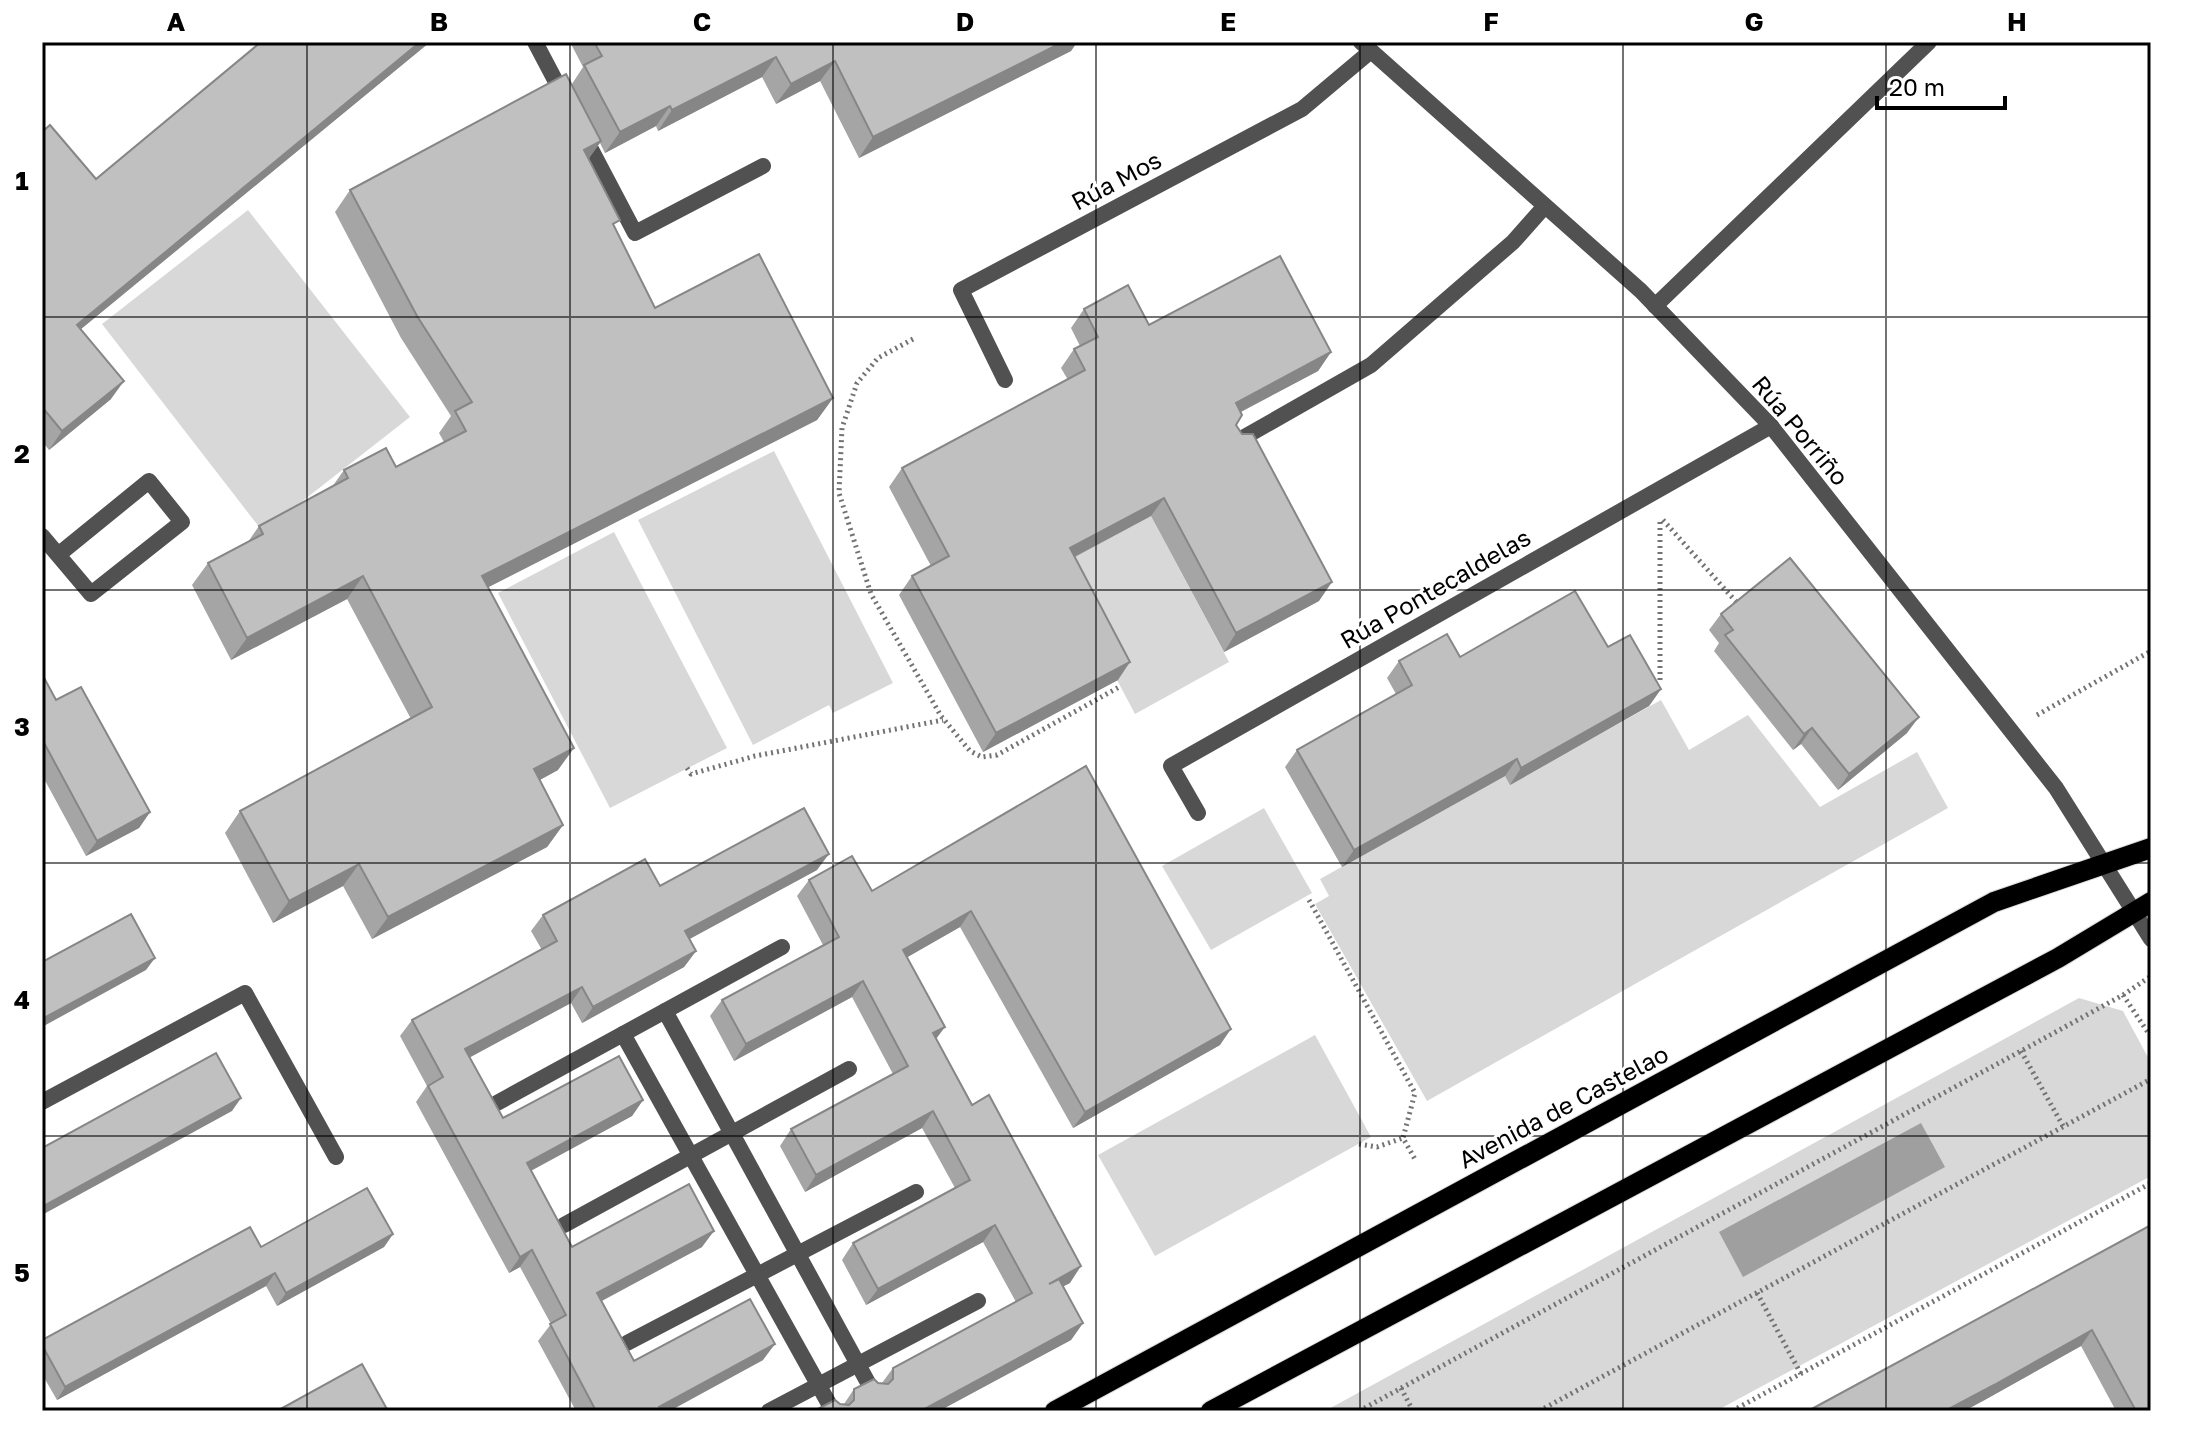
<svg xmlns="http://www.w3.org/2000/svg" width="2193" height="1453" viewBox="0 0 2193 1453" font-family="'Golos Text',sans-serif">
  <style>
    .green { fill: #d8d8d8 }
    .water { fill: #9f9f9f }
    .lines { fill: none; stroke-linecap: round; stroke-linejoin: round }
    .primary-casing { stroke: #dbdbdb; stroke-width: 22 }
    .path { stroke: #737373; stroke-width: 5; stroke-dasharray: 2 4; stroke-linecap: butt }
    .service { stroke: #515151; stroke-width: 16 }
    .minor { stroke: #515151; stroke-width: 16 }
    .primary { stroke: #000; stroke-width: 20 }
    .wall { fill: #a5a5a5 }
    .shaded-wall { fill: #868686 }
    .building { fill: #c0c0c0; stroke: #868686; stroke-width: 2 }
    .grid { fill: none; stroke: #000; stroke-width: 2; stroke-opacity: 0.55 }
    .labels { text-anchor: middle; dominant-baseline: central; stroke-width: 6; stroke-linejoin: round; paint-order: stroke }
    .street-label { font-size: 24px; fill: #000; stroke: #fff }
    .neatline { fill: none; stroke: #000; stroke-width: 3 }
    .grid-label { font-size: 26px; text-anchor: middle; font-weight: bold; fill: #000 }
  </style>
  <rect width="100%" height="100%" fill="#fff"/>
  <g class="green">
    <path d="M248 210 410 417 263 532 102 324Z"/>
    <path d="M774 451 893 683 833 713 829 705 753 745 638 520Z"/>
    <path d="M1151 516 1229 662 1135 714 1057 566Z"/>
    <path d="M614 532 727 748 610 808 498 593Z"/>
    <path d="M1661 700 1689 750 1748 715 1820 807 1917 752 1948 808 1427 1101 1315 904 1329 896 1320 879 1505 776 1510 784Z"/>
    <path d="M1264 808 1312 893 1211 950 1162 866Z"/>
    <path d="M2079 998 2123 1011 2151 1063V1176L1716 1411H1325Z"/>
    <path d="M1315 1035 1371 1137 1155 1256 1098 1155Z"/>
  </g>
  <path class="water" d="M1921 1123 1945 1167 1743 1277 1719 1232Z"/>
  <g class="lines">
    <g class="primary-casing">
      <g id="primary">
        <path d="M1055 1411 1994 902 2151 848"/>
        <path d="M1211 1411 2058 958 2151 902"/>
      </g>
    </g>
    <g class="path">
      <path d="M913 339 878 358 857 383 842 428 839 493 871 594 941 716 970 751 982 757 997 755 1121 686"/>
      <path d="M1663 520 1739 605"/>
      <path d="M1660 522V681"/>
      <path d="M2037 715 2151 651"/>
      <path d="M687 768 691 774 755 756 943 720"/>
      <path d="M1309 900 1415 1093 1403 1138 1416 1161"/>
      <path d="M2123 995 2151 1037"/>
      <path d="M2021 1051 2063 1126"/>
      <path d="M1359 1144 1377 1147 1403 1138"/>
      <path d="M1757 1293 1801 1374"/>
      <path d="M1401 1388 1413 1411"/>
      <path d="M1359 1411 2021 1051 2123 995 2151 976"/>
      <path d="M1539 1411 2151 1079"/>
      <path d="M1732 1411 2151 1183"/>
    </g>
    <g class="service">
      <path d="M1655 306 1929 42"/>
      <path d="M1005 380 961 290 1302 109 1371 51"/>
      <path d="M1234 443 1371 365 1513 242 1545 206"/>
    </g>
    <g class="minor">
      <path d="M535 42 564 97"/>
      <path d="M1361 42 1641 291 1771 426 2056 788 2151 939"/>
      <path d="M584 136 635 233 763 166"/>
      <path d="M42 536 91 594 182 522 149 481 58 555"/>
      <path d="M1198 813 1171 766 1771 426"/>
      <path d="M665 1011 872 1390"/>
      <path d="M623 1034 833 1411"/>
      <path d="M42 1102 245 993 336 1157"/>
      <path d="M497 1103 782 947"/>
      <path d="M564 1225 849 1069"/>
      <path d="M627 1343 916 1192"/>
      <path d="M769 1411 978 1301"/>
    </g>
    <use href="#primary" class="primary"/>
  </g>
  <g class="wall">
    <path d="M261 42H430L81 329 111 399 49 450 42 441V132L96 179Z"/>
    <path d="M570 42H1077L1071 51 859 158 820 81 776 104 762 77 658 131 656 126 605 153 600 143 588 159 615 227 655 308 833 398 817 420 488 587 558 770 540 780 563 825 547 847 372 939 343 886 273 923 225 833 240 811 411 719 347 599 231 660 192 585 208 563 248 542 259 526 332 487 344 470 396 467 444 442 439 433 451 416 401 338 335 212 350 190 572 84 583 67Z"/>
    <path d="M1084 309 1149 325 1331 352 1318 371 1241 412 1236 425 1319 601 1224 652 1151 516 1075 557 1118 680 983 752 899 595 912 576 931 566 889 487 902 468 1068 380 1061 368 1074 349 1080 346 1071 328Z"/>
    <path d="M1721 614 1907 733 1838 790 1801 744 1793 750 1714 651 1719 643 1709 630Z"/>
    <path d="M1608 647 1661 689 1649 706 1510 785 1505 776 1342 867 1285 767 1297 750 1396 694 1387 678 1399 661Z"/>
    <path d="M42 674 56 700 150 812 139 828 86 856 42 775Z"/>
    <path d="M1086 766 1220 1045 1073 1128 960 927 907 957 936 1039 1070 1283 1063 1286 1083 1323 1071 1340 939 1411 840 1404H844L854 1389 882 1383 893 1368 1016 1302 983 1242 866 1305 842 1260 853 1243 955 1188 922 1128 805 1192 780 1146 791 1129 893 1074 852 997 734 1061 710 1016 722 1000 823 945 797 896 809 880 872 891Z"/>
    <path d="M817 870 689 939 696 951 684 967 582 1023 571 1003 469 1057 503 1118 643 1100 632 1116 531 1171 572 1247H702L602 1301 634 1361 763 1360 670 1411H576L538 1341 551 1324 520 1267 509 1273 416 1102 427 1086 400 1036 412 1020 542 950 531 931 543 915 660 886Z"/>
    <path d="M2151 1225V1411H2116L2081 1346 1964 1411H1808Z"/>
    <path d="M393 1234 384 1247 277 1306 266 1286 57 1400 42 1374V1345L261 1247Z"/>
  </g>
  <g class="shaded-wall">
    <path d="M420 42H430L64 343 77 325Z"/>
    <path d="M1063 42H1077L1071 51 859 158 873 137Z"/>
    <path d="M776 57 762 77 658 131 672 110Z"/>
    <path d="M835 61 820 81 776 104 791 84Z"/>
    <path d="M670 106 656 126 605 153 620 132Z"/>
    <path d="M601 141 586 163 584 150Z"/>
    <path d="M1331 352 1318 371 1223 421 1236 403Z"/>
    <path d="M124 381 111 399 49 450 62 431Z"/>
    <path d="M833 398 817 420 467 598 482 576Z"/>
    <path d="M1164 498 1151 516 1057 566 1070 548Z"/>
    <path d="M363 576 347 599 231 660 247 638Z"/>
    <path d="M1332 582 1319 601 1224 652 1236 633Z"/>
    <path d="M1130 662 1118 680 983 752 996 733Z"/>
    <path d="M1661 689 1649 706 1510 785 1521 768Z"/>
    <path d="M1919 717 1907 733 1838 790 1849 774Z"/>
    <path d="M1812 728 1801 744 1793 750 1804 734Z"/>
    <path d="M574 748 558 770 519 791 534 769Z"/>
    <path d="M1517 759 1505 776 1342 867 1354 850Z"/>
    <path d="M150 812 139 828 86 856 97 841Z"/>
    <path d="M563 825 547 847 372 939 388 917Z"/>
    <path d="M829 854 817 870 673 948 685 931Z"/>
    <path d="M359 864 343 886 273 923 289 901Z"/>
    <path d="M971 911 960 927 892 966 903 950Z"/>
    <path d="M696 951 684 967 582 1023 593 1007Z"/>
    <path d="M155 958 146 970 42 1027V1019Z"/>
    <path d="M863 981 852 997 734 1061 746 1044Z"/>
    <path d="M582 987 571 1003 454 1066 465 1049Z"/>
    <path d="M945 1027 933 1043V1033Z"/>
    <path d="M1231 1029 1220 1045 1073 1128 1085 1112Z"/>
    <path d="M241 1098 232 1111 42 1215V1207Z"/>
    <path d="M643 1100 632 1116 515 1179 527 1163Z"/>
    <path d="M933 1111 922 1128 805 1192 816 1175Z"/>
    <path d="M995 1225 983 1242 866 1305 878 1289Z"/>
    <path d="M714 1231 702 1247 586 1309 597 1293Z"/>
    <path d="M393 1234 384 1247 277 1306 286 1293Z"/>
    <path d="M532 1250 520 1267 509 1273 520 1257Z"/>
    <path d="M1081 1266 1070 1283 1037 1300 1049 1284Z"/>
    <path d="M275 1273 266 1286 57 1400 65 1387Z"/>
    <path d="M1083 1323 1071 1340 939 1411H921Z"/>
    <path d="M2092 1330 2081 1346 1983 1401 1964 1411H1945Z"/>
    <path d="M775 1344 763 1360 669 1411H656L659 1407Z"/>
  </g>
  <g class="building">
    <path d="M261 42H420L77 325 124 381 62 431 42 407V132L50 125 96 179Z"/>
    <path d="M594 42H1063L873 137 835 61 791 84 776 57 672 110 670 106 620 132 584 65 602 56Z"/>
    <path d="M566 74 601 141 584 150 620 220 613 224 655 308 759 254 833 398 482 576 574 748 534 769 563 825 388 917 359 864 289 901 240 811 432 707 363 576 247 638 208 563 263 534 259 526 348 478 344 470 386 448 396 467 466 431 455 411 472 402 417 316 350 190Z"/>
    <path d="M1280 256 1331 352 1236 403 1242 415 1236 425 1242 434H1253L1332 582 1236 633 1164 498 1070 548 1130 662 996 733 912 576 949 556 902 468 1085 370 1074 349 1098 337 1084 309 1128 285 1149 325Z"/>
    <path d="M1790 558 1919 717 1849 774 1812 728 1804 734 1725 635 1733 630 1721 614Z"/>
    <path d="M1575 591 1608 647 1630 635 1661 689 1521 768 1517 759 1354 850 1297 750 1412 685 1399 661 1447 634 1460 657Z"/>
    <path d="M42 674 56 700 81 687 150 812 97 841 42 739Z"/>
    <path d="M1086 766 1231 1029 1085 1112 971 911 903 950 945 1027 933 1033 972 1105 989 1095 1081 1266 1049 1284 1059 1279 1083 1323 921 1411H814L835 1400 840 1404 849 1405 854 1400V1389L874 1379 878 1383 888 1384 893 1379V1368L1032 1293 995 1225 878 1289 853 1243 970 1180 933 1111 816 1175 791 1129 908 1066 863 981 746 1044 722 1000 839 937 809 880 852 856 872 891Z"/>
    <path d="M804 808 829 854 685 931 696 951 593 1007 582 987 465 1049 503 1118 619 1056 643 1100 527 1163 572 1247 689 1184 714 1231 597 1293 634 1361 750 1299 775 1344 659 1407 661 1411H596L550 1324 566 1315 532 1250 520 1257 428 1086 443 1077 412 1020 557 941 543 915 645 859 660 886Z"/>
    <path d="M131 914 155 958 42 1019V962Z"/>
    <path d="M216 1053 241 1098 42 1207V1148Z"/>
    <path d="M367 1188 393 1234 286 1293 275 1273 65 1387 42 1345V1340L250 1227 261 1247Z"/>
    <path d="M2151 1225V1411H2136L2092 1330 1994 1385 1945 1411H1808Z"/>
    <path d="M362 1364 388 1411H277Z"/>
  </g>
  <path class="grid" d="M307 42V1411M570 42V1411M833 42V1411M1096 42V1411M1360 42V1411M1623 42V1411M1886 42V1411M42 317H2151M42 590H2151M42 863H2151M42 1136H2151"/>
  <g class="labels">
    <g class="street-label">
      <text transform="translate(1116 180) rotate(-28)">Rúa Mos</text>
      <text transform="translate(1801 430) rotate(50)">Rúa Porriño</text>
      <text transform="translate(1435 588) rotate(-30)">Rúa Pontecaldelas</text>
      <text transform="translate(1563 1106) rotate(-28)">Avenida de Castelao</text>
    </g>
  </g>
  <rect width="2193" height="1453" fill="none" stroke="#ffffff" stroke-width="88"/>
  <path d="M1877 96v12h128v-12" fill="none" stroke="#000000" stroke-width="4"/>
  <text x="1889" y="96" font-size="24" fill="#000000" stroke="#ffffff" stroke-width="6" paint-order="stroke">20 m</text>
  <rect x="44" y="44" width="2105" height="1365" class="neatline"/>
  <g class="grid-label">
    <text x="176" y="31">A</text>
    <text x="439" y="31">B</text>
    <text x="702" y="31">C</text>
    <text x="965" y="31">D</text>
    <text x="1228" y="31">E</text>
    <text x="1491" y="31">F</text>
    <text x="1754" y="31">G</text>
    <text x="2017" y="31">H</text>
    <text x="22" y="190">1</text>
    <text x="22" y="463">2</text>
    <text x="22" y="736">3</text>
    <text x="22" y="1009">4</text>
    <text x="22" y="1282">5</text>
  </g>
</svg>
